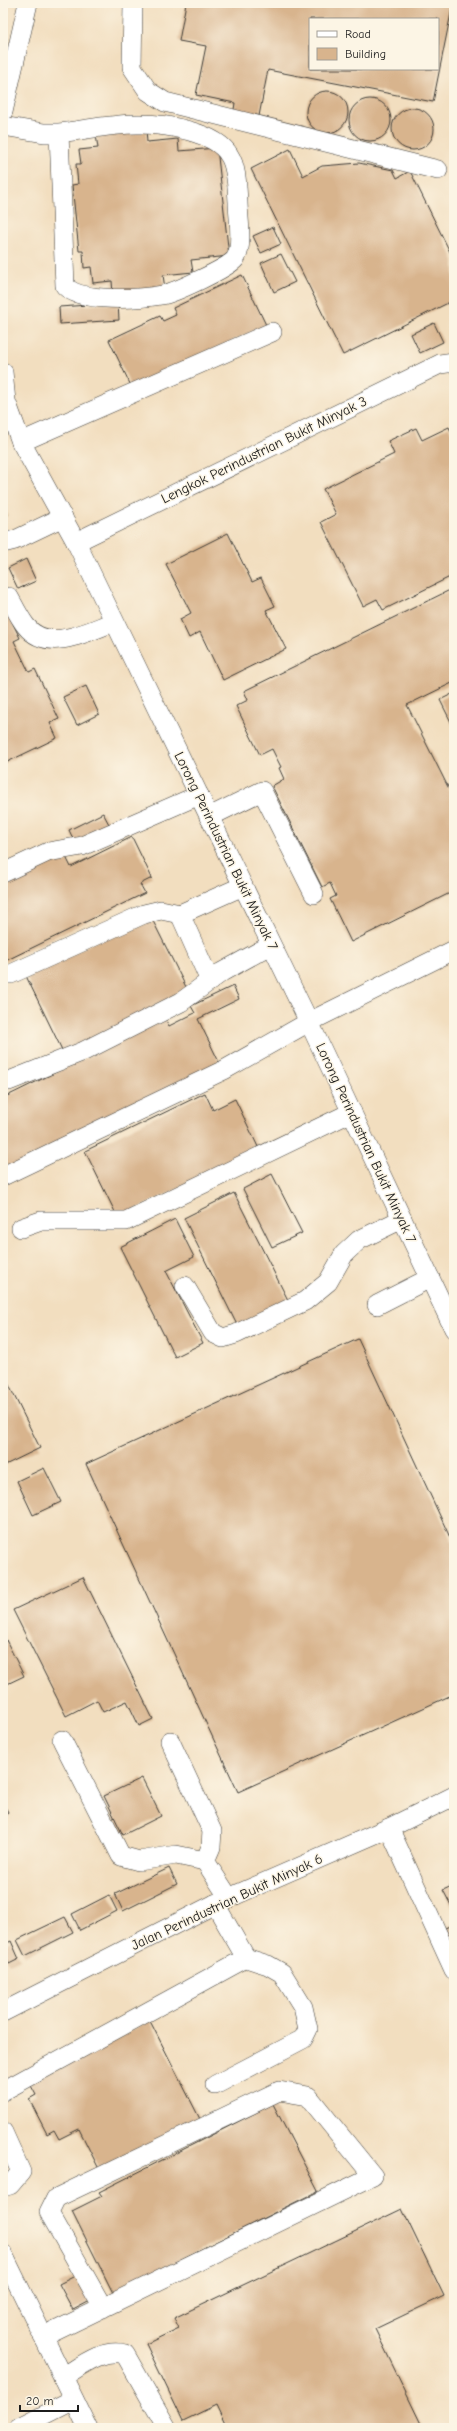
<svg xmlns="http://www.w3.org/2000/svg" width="457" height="2431" viewBox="0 0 457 2431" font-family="'Comic Neue',sans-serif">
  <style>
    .building { fill: #d8b48d; fill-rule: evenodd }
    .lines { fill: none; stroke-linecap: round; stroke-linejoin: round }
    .minor-casing { stroke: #3c3934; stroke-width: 20 }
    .minor { stroke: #fff; stroke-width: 19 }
    .labels { text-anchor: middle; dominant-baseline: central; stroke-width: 3; stroke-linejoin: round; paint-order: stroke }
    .street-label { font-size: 14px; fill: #1c1c1c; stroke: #fcf5e5 }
  </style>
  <rect width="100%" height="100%" fill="#fcf5e5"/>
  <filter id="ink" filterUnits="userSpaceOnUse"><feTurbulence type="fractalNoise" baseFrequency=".025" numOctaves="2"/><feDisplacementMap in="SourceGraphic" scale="8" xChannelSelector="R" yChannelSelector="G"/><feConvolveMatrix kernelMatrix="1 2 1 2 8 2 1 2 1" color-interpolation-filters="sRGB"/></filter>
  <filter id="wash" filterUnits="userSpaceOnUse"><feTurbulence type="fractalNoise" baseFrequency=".012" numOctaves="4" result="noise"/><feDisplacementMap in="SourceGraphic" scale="16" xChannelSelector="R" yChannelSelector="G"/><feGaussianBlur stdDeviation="0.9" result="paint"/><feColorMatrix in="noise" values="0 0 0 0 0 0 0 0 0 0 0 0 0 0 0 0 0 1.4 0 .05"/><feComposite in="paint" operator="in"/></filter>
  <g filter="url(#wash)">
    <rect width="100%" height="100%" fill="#f2debf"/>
    <g id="blocks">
      <g class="building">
        <path d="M186 3H453L433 102 268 70 258 121 233 116 235 103 196 95 206 46 179 41ZM310 19H438V69H310Z"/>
        <circle cx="327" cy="112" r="21"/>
        <circle cx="370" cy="120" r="21"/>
        <circle cx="413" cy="129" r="21"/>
        <path d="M146 130 147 142 178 139 179 151 217 148 229 256 191 260 193 272 163 275 165 289 113 295 112 281 93 283 91 267 84 268 83 251H79L72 185 78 184 76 164H81L79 150 98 148 96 135Z"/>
        <path d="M290 149 303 176 322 166 359 163 393 170 397 178 410 171 454 260V300L343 355 251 169Z"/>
        <path d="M273 227 281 244 261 253 253 236Z"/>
        <path d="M281 254 295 282 274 292 261 263Z"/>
        <path d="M242 275 266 325 132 388 109 340 160 316 163 321 176 315 173 308Z"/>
        <path d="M118 303 119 320 60 324 59 307Z"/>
        <path d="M434 323 443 342 420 353 411 334Z"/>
        <path d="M449 427 454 438V575L383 610 377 599 363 606 321 522 336 514 323 489 394 454 388 441 416 428 422 440Z"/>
        <path d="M3 504 8 515 3 518Z"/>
        <path d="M228 533 252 582 261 578 275 606 266 610 286 649 223 680 200 632 189 638 180 619 191 613 166 564Z"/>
        <path d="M26 559 36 581 18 589 8 568Z"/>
        <path d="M454 588V682L407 705 454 799V891L351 942 330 899 336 896 330 883 322 887 272 786 284 779 279 768 281 767 272 749 260 755 236 706 248 700 244 691Z"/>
        <path d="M3 604 20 638 14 641 29 672 35 669 59 719 50 723 57 738 3 764Z"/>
        <path d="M86 686 99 714 77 725 63 697Z"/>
        <path d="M454 693V728L440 700Z"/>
        <path d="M103 813 111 828 76 845 69 830Z"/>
        <path d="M132 837 152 878 140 884 145 893 3 962V880L63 851 71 867Z"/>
        <path d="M150 915 189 993 64 1054 26 976Z"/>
        <path d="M233 986 239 999 198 1019 220 1064 3 1173V1098L165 1019 169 1026 195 1013 191 1006Z"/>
        <path d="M205 1093 213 1110 235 1099 259 1149 118 1218 85 1151Z"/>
        <path d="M272 1174 302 1233 272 1247 243 1189Z"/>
        <path d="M234 1193 289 1302 238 1327 184 1218Z"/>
        <path d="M175 1219 194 1257 166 1271 203 1343 175 1357 120 1247Z"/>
        <path d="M358 1339 454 1546V1694L238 1792 86 1464Z"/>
        <path d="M3 1373 40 1448 3 1466Z"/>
        <path d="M44 1468 61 1502 33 1515 17 1481Z"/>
        <path d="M83 1577 153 1719 139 1726 127 1701 103 1712 97 1700 66 1716 13 1610Z"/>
        <path d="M3 1634 24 1676 3 1686Z"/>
        <path d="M142 1778 161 1816 123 1835 104 1796Z"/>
        <path d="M3 1803 8 1812 3 1819Z"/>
        <path d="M169 1868 177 1884 123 1911 115 1894Z"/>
        <path d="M454 1885V1911L443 1890Z"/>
        <path d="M109 1895 117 1911 80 1930 72 1914Z"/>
        <path d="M65 1917 73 1932 25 1956 17 1940Z"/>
        <path d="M454 1924V1947L445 1928Z"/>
        <path d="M11 1941 19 1959 9 1964 3 1953V1945Z"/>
        <path d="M150 2021 201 2121 100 2171 79 2129 59 2139 54 2130 47 2134 29 2099 36 2095 29 2082Z"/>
        <path d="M273 2104 318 2191 113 2293 72 2211 102 2196 99 2192Z"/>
        <path d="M402 2209 444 2296 375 2329 423 2428H227L216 2405 183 2421 146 2344 179 2328 174 2318Z"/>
        <path d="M77 2275 90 2301 73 2310 59 2284Z"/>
      </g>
    </g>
  </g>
  <g filter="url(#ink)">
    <use href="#blocks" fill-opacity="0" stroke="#3c3934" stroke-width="1"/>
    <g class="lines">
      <g class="minor-casing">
        <g id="minor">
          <path d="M133 3 132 67 148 91 165 102 438 170"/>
          <path d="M3 112 28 3"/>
          <path d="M3 126 44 133H59L65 286C81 303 139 299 162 295 174 293 228 268 235 259 244 246 238 217 238 202 237 188 237 167 229 155 216 132 165 124 141 124 116 123 85 130 59 133"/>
          <path d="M3 372 6 401 21 442 76 542 309 1022 454 1329"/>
          <path d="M21 442 272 332"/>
          <path d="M76 542 440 364 454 362"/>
          <path d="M3 543 15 540 63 517"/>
          <path d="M9 597C14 606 19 617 26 626 48 654 88 631 114 622"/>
          <path d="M209 817 262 791 314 894"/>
          <path d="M3 873 48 852 82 846 199 795"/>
          <path d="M180 914 210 981"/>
          <path d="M11 974 144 914 161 910 180 914 243 886"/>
          <path d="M9 1081 84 1051 181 1002 222 972 271 945"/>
          <path d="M3 1176 224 1070 309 1022 454 950"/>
          <path d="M21 1228 41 1221H126L352 1112"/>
          <path d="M185 1286 213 1333 223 1338 236 1334 305 1301 328 1282 344 1254 359 1240 402 1219"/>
          <path d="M377 1305 430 1278"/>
          <path d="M62 1740 121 1856 139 1861 176 1855 205 1861"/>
          <path d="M170 1741 212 1831 211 1847 205 1861 229 1898"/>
          <path d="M389 1828 454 1970"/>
          <path d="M3 2012 215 1904 389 1828 454 1796"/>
          <path d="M215 2085 303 2039 308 2029 303 2007 282 1973 268 1965 246 1958 215 1904"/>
          <path d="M3 2091 246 1958"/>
          <path d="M3 2132 21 2172 10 2185 3 2187"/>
          <path d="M3 2254 88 2428"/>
          <path d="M43 2337 373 2176 308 2096 279 2091 56 2198 49 2212 103 2308"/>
          <path d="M63 2377C81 2366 102 2348 125 2354L167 2428"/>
          <path d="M19 2428 74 2400"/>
        </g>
      </g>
      <use href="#minor" class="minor"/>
    </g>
  </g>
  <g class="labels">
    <g class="street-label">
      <text transform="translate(264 450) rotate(-26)">Lengkok Perindustrian Bukit Minyak 3</text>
      <text transform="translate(226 851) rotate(64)">Lorong Perindustrian Bukit Minyak 7</text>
      <text transform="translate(366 1143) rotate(65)">Lorong Perindustrian Bukit Minyak 7</text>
      <text transform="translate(227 1902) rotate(-25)">Jalan Perindustrian Bukit Minyak 6</text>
    </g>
  </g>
  <rect width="457" height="2431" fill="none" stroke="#fcf5e5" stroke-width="16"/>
  <rect x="309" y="18" width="130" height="52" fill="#fcf5e5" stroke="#a29e95"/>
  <rect x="317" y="31" width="20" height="6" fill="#ffffff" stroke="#a29e95"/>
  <text x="345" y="38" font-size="12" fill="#1c1c1c">Road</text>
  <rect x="317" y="48" width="20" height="12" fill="#d8b48d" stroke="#a29e95"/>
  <text x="345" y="58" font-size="12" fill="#1c1c1c">Building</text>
  <path d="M20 2405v6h58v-6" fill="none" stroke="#1c1c1c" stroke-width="2"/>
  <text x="26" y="2405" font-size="12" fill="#1c1c1c" stroke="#fcf5e5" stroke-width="3" paint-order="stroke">20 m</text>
</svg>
